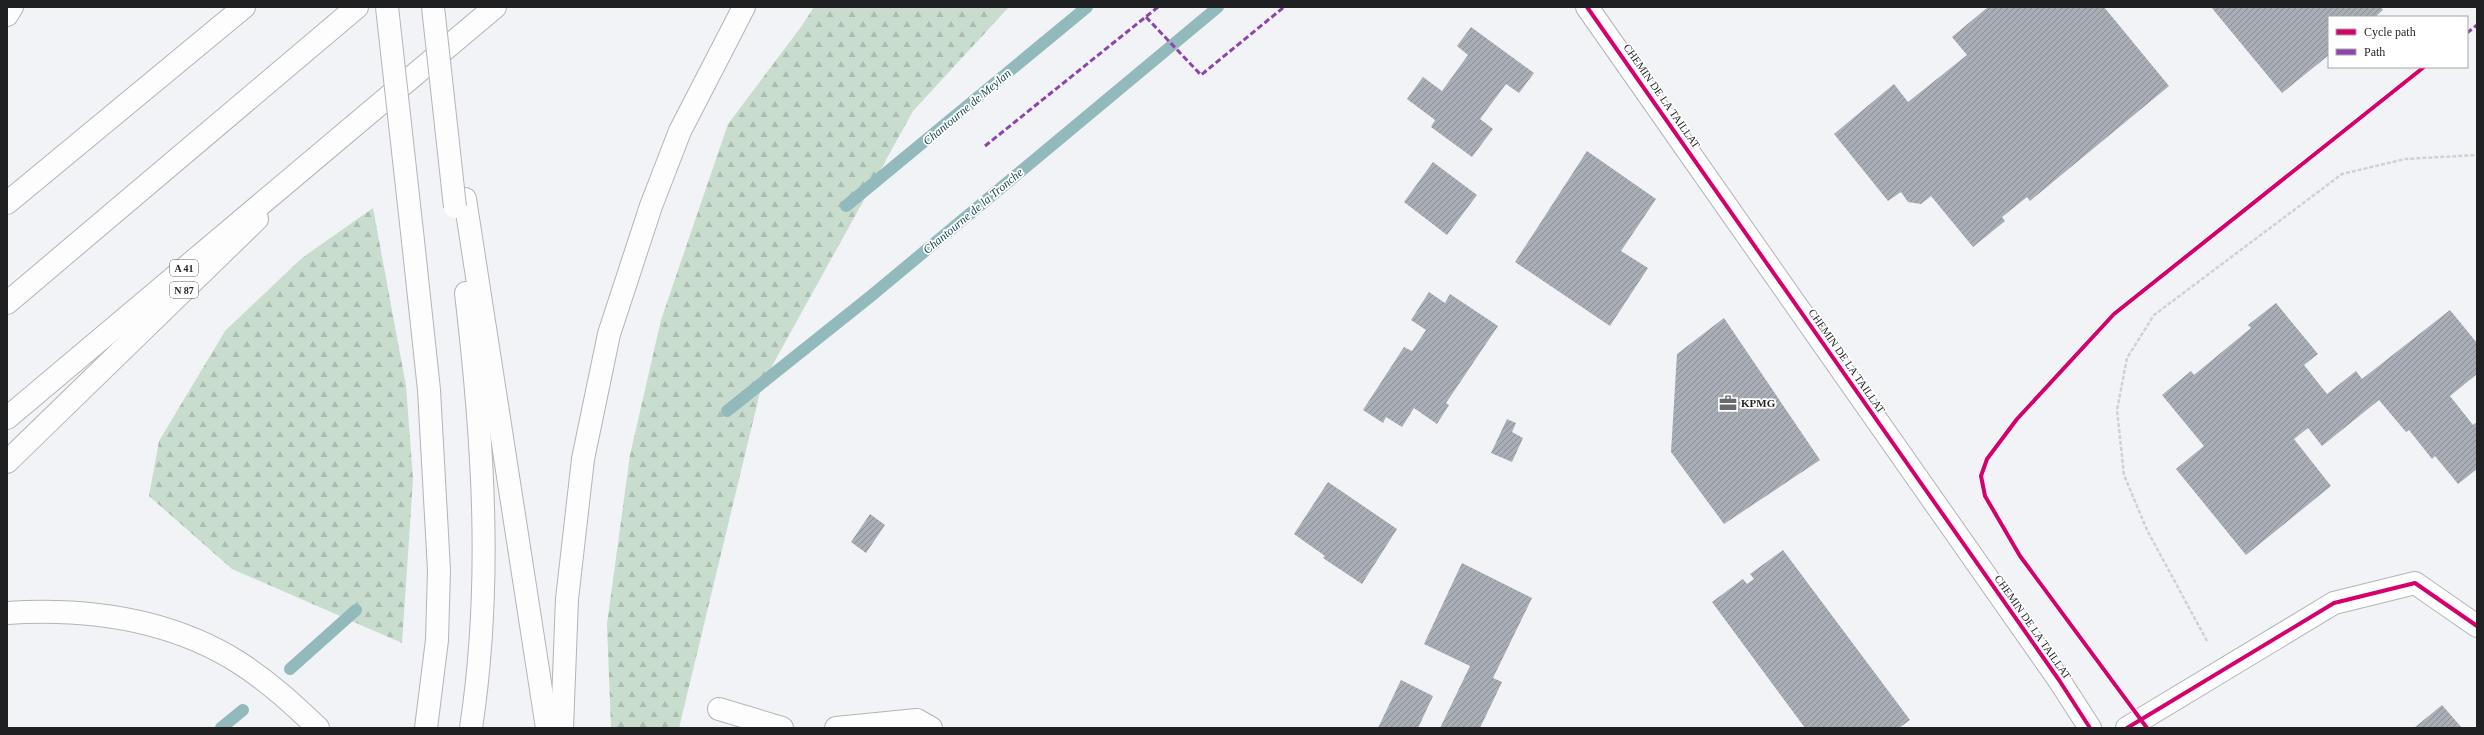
<svg xmlns="http://www.w3.org/2000/svg" width="2484" height="735" viewBox="0 0 2484 735" font-family="Georgia,serif">
  <style>
    .forest { fill: url(#forest-firs) }
    .lines { fill: none; stroke-linecap: round; stroke-linejoin: round }
    .stream { stroke: #92babd; stroke-width: 12 }
    .building { fill: url(#building-hatch) }
    .service-casing { stroke: #b3b4b6; stroke-width: 24 }
    .minor-casing { stroke: #b3b4b6; stroke-width: 24 }
    .tertiary-casing { stroke: #b3b4b6; stroke-width: 24 }
    .trunk-casing { stroke: #b3b4b6; stroke-width: 24 }
    .motorway-casing { stroke: #b3b4b6; stroke-width: 24 }
    .path { stroke: #d1d1d2; stroke-width: 2.5; stroke-dasharray: 4 2; stroke-linecap: butt }
    .service { stroke: #fdfdfe; stroke-width: 22 }
    .minor { stroke: #fdfdfe; stroke-width: 22 }
    .tertiary { stroke: #fdfdfe; stroke-width: 22 }
    .trunk { stroke: #fdfdfe; stroke-width: 22 }
    .motorway { stroke: #fdfdfe; stroke-width: 22 }
    .trunk-bridge-casing { stroke: #b3b4b6; stroke-width: 24; stroke-linecap: butt }
    .trunk-bridge { stroke: #fdfdfe; stroke-width: 22 }
    .quiet { stroke: #8e44ad; stroke-width: 3; stroke-dasharray: 6 3; stroke-linecap: butt }
    .cycleway-casing { stroke: #fff; stroke-width: 6 }
    .cycleway { stroke: #d6006c; stroke-width: 4 }
    .labels { text-anchor: middle; dominant-baseline: central; stroke-width: 3.5; stroke-linejoin: round; paint-order: stroke }
    .shield { fill: #fff; stroke: #626364; stroke-width: 1 }
    .shield-label { font-size: 10px; font-weight: bold; fill: #1f2021 }
    .street-label { font-size: 11px; fill: #1f2021; stroke: #fff }
    .poi-label { font-size: 11px; font-weight: bold; fill: #1f2021; stroke: #fff; text-anchor: start }
    .water-label { font-size: 12px; font-style: italic; fill: #164a4c; stroke: #fff }
  </style>
  <defs>
    <pattern id="forest-firs" width="22" height="20" patternUnits="userSpaceOnUse"><rect width="22" height="20" fill="#c8ddcd"/><path d="M5 1l3.5 6h-7zM16 11l3.5 6h-7z" fill="#abbdb0"/></pattern>
    <pattern id="building-hatch" width="6" height="6" patternUnits="userSpaceOnUse"><rect width="6" height="6" fill="#a9aeb6"/><path d="M-1 1l2-2M0 6l6-6M5 7l2-2" fill="none" stroke="#898d94"/></pattern>
  </defs>
  <rect width="100%" height="100%" fill="#f1f3f6"/>
  <g class="forest">
    <path d="M814 7H1009L913 111 762 384 679 728H611L607 624 630 455 661 320 728 124 801 27Z"/>
    <path d="M373 208 406 386 413 479 402 643 232 569 149 496 159 441 225 331 302 258Z"/>
  </g>
  <g class="lines">
    <g class="stream">
      <path d="M846 206 1087 7"/>
      <path d="M727 411 871 296 1218 7"/>
      <path d="M290 669 356 610"/>
      <path d="M221 728 243 710"/>
    </g>
  </g>
  <g class="building">
    <path d="M1988 7H2104L2169 86 2030 201 2027 197 2002 217 2005 221 1973 247 1931 196 1921 204 1908 202 1901 192 1888 201 1834 134 1894 84 1908 102 1967 55 1952 37Z"/>
    <path d="M2211 7H2381L2383 10 2375 17H2329V55L2282 93Z"/>
    <path d="M1471 27 1534 73 1519 93 1506 84 1480 119 1493 129 1472 157 1431 127 1435 120 1407 99 1423 77 1442 91 1468 55 1457 46Z"/>
    <path d="M1587 151 1656 199 1621 251 1648 268 1610 326 1515 262Z"/>
    <path d="M1433 162 1477 195 1447 235 1404 202Z"/>
    <path d="M1429 292 1445 303 1450 294 1498 326 1446 403 1449 405 1437 424 1414 408 1402 427 1386 417 1383 423 1363 410 1404 347 1412 351 1426 330 1411 320Z"/>
    <path d="M2276 303 2318 354 2304 365 2327 394 2356 371 2362 379 2450 310 2477 343V374L2450 396 2473 425 2477 422V469L2458 484 2435 456 2432 459 2409 430 2406 432 2379 400 2322 446 2308 428 2294 439 2331 486 2246 555 2176 469 2204 446 2162 395 2191 371 2194 375 2251 328 2248 325Z"/>
    <path d="M1724 318 1820 460 1724 524 1671 452 1677 354Z"/>
    <path d="M1507 419 1516 423 1512 432 1523 438 1512 462 1491 453Z"/>
    <path d="M1328 482 1397 529 1362 584 1323 558 1325 556 1294 534Z"/>
    <path d="M870 514 885 525 866 553 851 542Z"/>
    <path d="M1783 550 1910 720 1899 728H1805L1712 602 1743 579 1747 584 1754 579 1750 574Z"/>
    <path d="M1462 563 1532 598 1493 678 1502 682 1480 728H1440L1470 666 1424 644Z"/>
    <path d="M1401 680 1433 696 1418 728H1378Z"/>
    <path d="M2442 705 2462 728H2414Z"/>
  </g>
  <g class="lines">
    <g class="service-casing">
      <g id="service">
        <path d="M7 203 244 7"/>
        <path d="M719 709 782 728"/>
        <path d="M836 728 917 720 931 728"/>
      </g>
    </g>
    <g class="minor-casing">
      <path id="minor" d="M2127 728 2334 603 2415 583 2477 626"/>
    </g>
    <g class="tertiary-casing">
      <path id="tertiary" d="M1587 7 2059 680 2090 728"/>
    </g>
    <g class="trunk-casing">
      <g id="trunk">
        <path d="M7 15 12 7"/>
        <path d="M465 199 547 728"/>
        <path d="M413 241 429 390 439 570 437 640 426 728"/>
        <path d="M466 293C483 438 493 583 471 728"/>
        <path d="M7 462 257 219"/>
        <path d="M7 613C87 608 169 619 238 662 268 681 293 704 318 728"/>
        <path d="M562 728 567 599 583 459 609 334 651 206 680 131 744 7"/>
      </g>
    </g>
    <g class="motorway-casing">
      <g id="motorway">
        <path d="M7 303 357 7"/>
        <path d="M7 418 495 7"/>
      </g>
    </g>
    <path class="path" d="M2207 641 2147 530 2124 475 2117 410 2127 358 2154 315 2342 174 2405 159 2477 155"/>
    <use href="#service" class="service"/>
    <use href="#minor" class="minor"/>
    <use href="#tertiary" class="tertiary"/>
    <use href="#trunk" class="trunk"/>
    <use href="#motorway" class="motorway"/>
    <g class="trunk-bridge-casing">
      <g id="trunk-bridge">
        <path d="M387 7 413 241"/>
        <path d="M433 7 455 207"/>
      </g>
    </g>
    <use href="#trunk-bridge" class="trunk-bridge"/>
    <g class="quiet">
      <path d="M1146 17 1201 75 1284 7"/>
      <path d="M2467 33 2477 25"/>
      <path d="M985 146 1158 7"/>
    </g>
    <g class="cycleway-casing">
      <g id="cycleway">
        <path d="M1587 7 2059 680 2090 728"/>
        <path d="M2127 728 2334 603 2415 583 2477 626"/>
        <path d="M2147 728 2020 556 1985 496 1981 476 1987 459 2017 419 2114 314 2424 67"/>
      </g>
    </g>
    <use href="#cycleway" class="cycleway"/>
  </g>
  <defs>
    <g id="office-bare" transform="scale(1.38)"><path d="M-6-3h4V-5.5h4V-3h4V5H-6ZM-1-4.5V-3h2v-1.5ZM-6 0V1H6V0Z" fill="#686a6c" stroke="#fff" stroke-width="2.5" paint-order="stroke"/></g>
  </defs>
  <g fill-rule="evenodd">
    <use href="#office-bare" x="1728" y="403"/>
  </g>
  <g class="labels">
    <g class="shield">
      <rect x="170" y="260" width="28" height="16" rx="3"/>
      <rect x="170" y="282" width="28" height="16" rx="3"/>
    </g>
    <g class="shield-label">
      <text x="184" y="268">A 41</text>
      <text x="184" y="290">N 87</text>
    </g>
    <g class="street-label">
      <text transform="translate(1662 96) rotate(55)">CHEMIN DE LA TAILLAT</text>
      <text transform="translate(1847 361) rotate(55)">CHEMIN DE LA TAILLAT</text>
      <text transform="translate(2033 627) rotate(55)">CHEMIN DE LA TAILLAT</text>
    </g>
    <g class="poi-label">
      <text x="1741" y="403">KPMG</text>
    </g>
    <g class="water-label">
      <text transform="translate(967 107) rotate(-40)">Chantourne de Meylan</text>
      <text transform="translate(973 211) rotate(-40)">Chantourne de la Tronche</text>
    </g>
  </g>
  <rect width="2484" height="735" fill="none" stroke="#1f2021" stroke-width="16"/>
  <rect x="2328" y="16" width="140" height="52" fill="#ffffff" stroke="#a5a6a6"/>
  <rect x="2336" y="29" width="20" height="6" fill="#d6006c" stroke="#a5a6a6"/>
  <text x="2364" y="36" font-size="12" fill="#1f2021">Cycle path</text>
  <rect x="2336" y="49" width="20" height="6" fill="#8e44ad" stroke="#a5a6a6"/>
  <text x="2364" y="56" font-size="12" fill="#1f2021">Path</text>
</svg>
